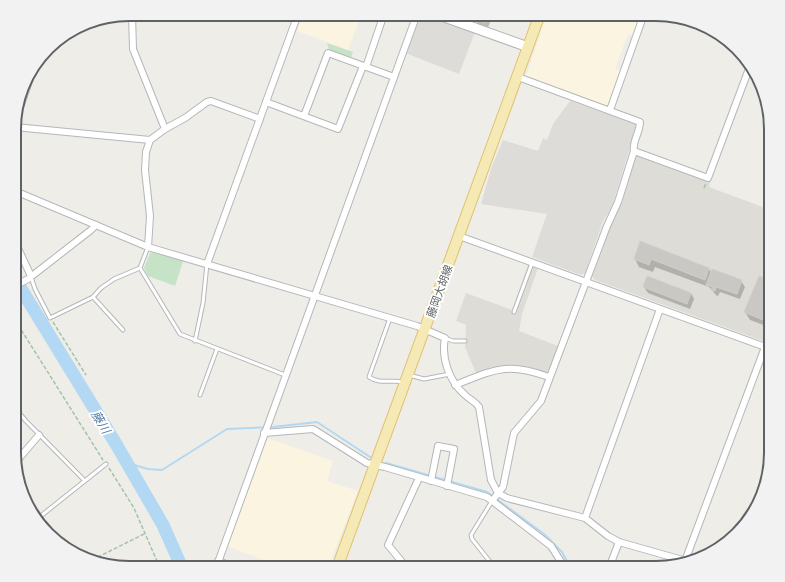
<svg xmlns="http://www.w3.org/2000/svg" width="785" height="582" viewBox="0 0 785 582" font-family="'Open Sans','Noto Sans JP',sans-serif">
  <style>
    .commercial { fill: #faf4e1 }
    .industrial { fill: #dedcd9 }
    .education { fill: #dedcd6 }
    .green { fill: #c7e3c7 }
    .shadow { fill: #0003 }
    .lines { fill: none; stroke-linecap: round; stroke-linejoin: round }
    .stream { stroke: #b2d8f4; stroke-width: 2 }
    .river { stroke: #b2d8f4; stroke-width: 13 }
    .building { fill: #cac8c4; stroke: #d3cfc6 }
    .lane-casing { stroke: #b4b7ba; stroke-width: 5 }
    .street-casing { stroke: #b4b7ba; stroke-width: 8 }
    .secondary-casing { stroke: #b3b6ba; stroke-width: 11 }
    .primary-casing { stroke: #e0c06f; stroke-width: 12 }
    .path { stroke: #a1c3ab; stroke-width: 1.5; stroke-dasharray: 4 2; stroke-linecap: butt }
    .lane { stroke: #fff; stroke-width: 3 }
    .street { stroke: #fff; stroke-width: 6 }
    .secondary { stroke: #fff; stroke-width: 9 }
    .primary { stroke: #f5eab6; stroke-width: 10 }
    .labels { text-anchor: middle; dominant-baseline: central; stroke-width: 4; stroke-linejoin: round; paint-order: stroke }
    .street-label { font-size: 11px; fill: #5f6265; stroke: #fff }
    .water-label { font-size: 12px; font-style: italic; fill: #5079a5; stroke: #fff }
    .rim { fill: none; stroke: #5f6265; stroke-width: 2 }
  </style>
  <rect width="100%" height="100%" fill="#efede7"/>
  <g class="commercial">
    <path d="M303 14H362L348 50 297 31Z"/>
    <path d="M547 14H642L634 36 628 34 615 69 622 71 609 107 526 76Z"/>
    <path d="M267 438 333 461 327 481 358 491 328 568H270L272 563 227 546Z"/>
  </g>
  <g class="industrial">
    <path d="M422 14H427L475 32 459 74 405 53 418 17Z"/>
    <path d="M570 101 637 125 612 206 603 221 585 273 581 275 532 257 547 214 481 204 491 169 503 140 538 151 543 138 547 140 553 124Z"/>
  </g>
  <g class="education">
    <path d="M639 155 710 182 709 187 771 210V338L769 343 595 280 592 276 609 227 621 205 636 156Z"/>
    <path d="M528 265 538 268 522 314 519 331 558 346 548 372 512 365 498 367 476 373 465 347 466 325 456 321 466 293 512 310Z"/>
  </g>
  <g class="green">
    <path d="M327 43 353 52 351 58 329 50Z"/>
    <path d="M151 251 183 261 175 286 148 276 144 268Z"/>
  </g>
  <g class="shadow">
    <path d="M477 14H493L488 28 478 24 475 18Z"/>
    <path d="M641 243 709 269 712 274 741 281 745 287 740 299 720 292 718 296 716 295 709 287 655 267 653 272 639 267 635 259Z"/>
    <path d="M771 282V328L750 320 745 312Z"/>
    <path d="M644 287 691 293 694 299 690 309 648 293Z"/>
  </g>
  <g class="lines">
    <g class="stream">
      <path d="M124 458 134 465 148 469 162 470 227 429 273 427 317 422 370 457"/>
      <path d="M386 463 487 492 544 534 562 552 571 568"/>
    </g>
    <path class="river" d="M15 279 116 444 163 525 182 568"/>
  </g>
  <g class="building">
    <path d="M476 14H488L485 23 474 18Z"/>
    <path d="M640 241 709 268 705 280 651 259 649 265 634 259Z"/>
    <path d="M712 269 742 280 737 294 716 287 715 291 711 290 713 287 706 285Z"/>
    <path d="M647 276 691 293 687 304 643 287Z"/>
    <path d="M759 276 771 281V315L768 322 744 312Z"/>
  </g>
  <g class="lines">
    <g class="lane-casing">
      <g id="lane">
        <path d="M148 247 140 268 180 334 285 375"/>
        <path d="M31 277 35 289 50 318 93 297 101 288 114 279 140 268"/>
        <path d="M93 297 123 330"/>
        <path d="M514 312 532 263"/>
        <path d="M390 318 369 377C380 385 392 379 404 382"/>
        <path d="M445 338 453 341H465"/>
        <path d="M195 341 203 303 207 264"/>
        <path d="M409 375 424 379 450 374"/>
        <path d="M200 395 217 349"/>
        <path d="M14 407 26 421 84 480"/>
        <path d="M492 501 471 535 472 539 495 568"/>
        <path d="M37 519 106 464"/>
      </g>
    </g>
    <g class="street-casing">
      <g id="street">
        <path d="M132 14 133 49 165 129 150 140 146 152 145 170 150 216 148 247"/>
        <path d="M133 16 143 14"/>
        <path d="M366 67 384 14"/>
        <path d="M266 102 338 129 363 66"/>
        <path d="M610 110 644 14"/>
        <path d="M304 116 328 53 394 77"/>
        <path d="M15 122 35 64"/>
        <path d="M15 127 150 140"/>
        <path d="M165 129 185 118 207 102 211 101 260 119"/>
        <path d="M634 151 708 178 750 66"/>
        <path d="M15 191 148 247 417 326 445 338C441 358 449 381 465 395 470 400 475 401 479 407L491 480 498 493 507 498 585 518 608 536 619 542 686 561"/>
        <path d="M459 236 771 349"/>
        <path d="M15 242 31 276"/>
        <path d="M207 264 298 14"/>
        <path d="M15 286 28 279 91 230 96 225"/>
        <path d="M455 385C496 369 507 362 549 377"/>
        <path d="M264 433 313 429 367 463 385 467 487 497 551 546 565 568"/>
        <path d="M15 463 39 435"/>
        <path d="M431 481 438 446 454 449 447 486"/>
        <path d="M492 501 503 487 514 433 541 401 607 226 618 202 634 151C632 141 640 133 640 122L518 77"/>
        <path d="M585 518 660 309"/>
        <path d="M218 561 237 568"/>
        <path d="M685 561 765 347"/>
        <path d="M216 568 417 14"/>
        <path d="M407 568 388 545 419 478"/>
        <path d="M609 568 619 542"/>
      </g>
    </g>
    <g class="secondary-casing">
      <path id="secondary" d="M436 14 528 47"/>
    </g>
    <g class="primary-casing">
      <path id="primary" d="M337 568 540 14"/>
    </g>
    <g class="path">
      <path d="M704 188 706 183"/>
      <path d="M15 320 103 460"/>
      <path d="M53 322 86 375"/>
      <path d="M109 468 134 508 160 568"/>
      <path d="M95 562 96 558 144 534"/>
    </g>
    <use href="#lane" class="lane"/>
    <use href="#street" class="street"/>
    <use href="#secondary" class="secondary"/>
    <use href="#primary" class="primary"/>
  </g>
  <g class="labels">
    <g class="street-label">
      <text transform="translate(439 291) rotate(-70)">藤岡大胡線</text>
    </g>
    <g class="water-label">
      <text transform="translate(101 422) rotate(59)">藤川</text>
    </g>
  </g>
  <path d="M0 0H785V582H0ZM129 21H656A108 108 0 0 1 764 129V453A108 108 0 0 1 656 561H129A108 108 0 0 1 21 453V129A108 108 0 0 1 129 21Z" fill="#f2f2f3" fill-rule="evenodd"/>
  <path class="rim" d="M129 21H656A108 108 0 0 1 764 129V453A108 108 0 0 1 656 561H129A108 108 0 0 1 21 453V129A108 108 0 0 1 129 21Z"/>
</svg>
